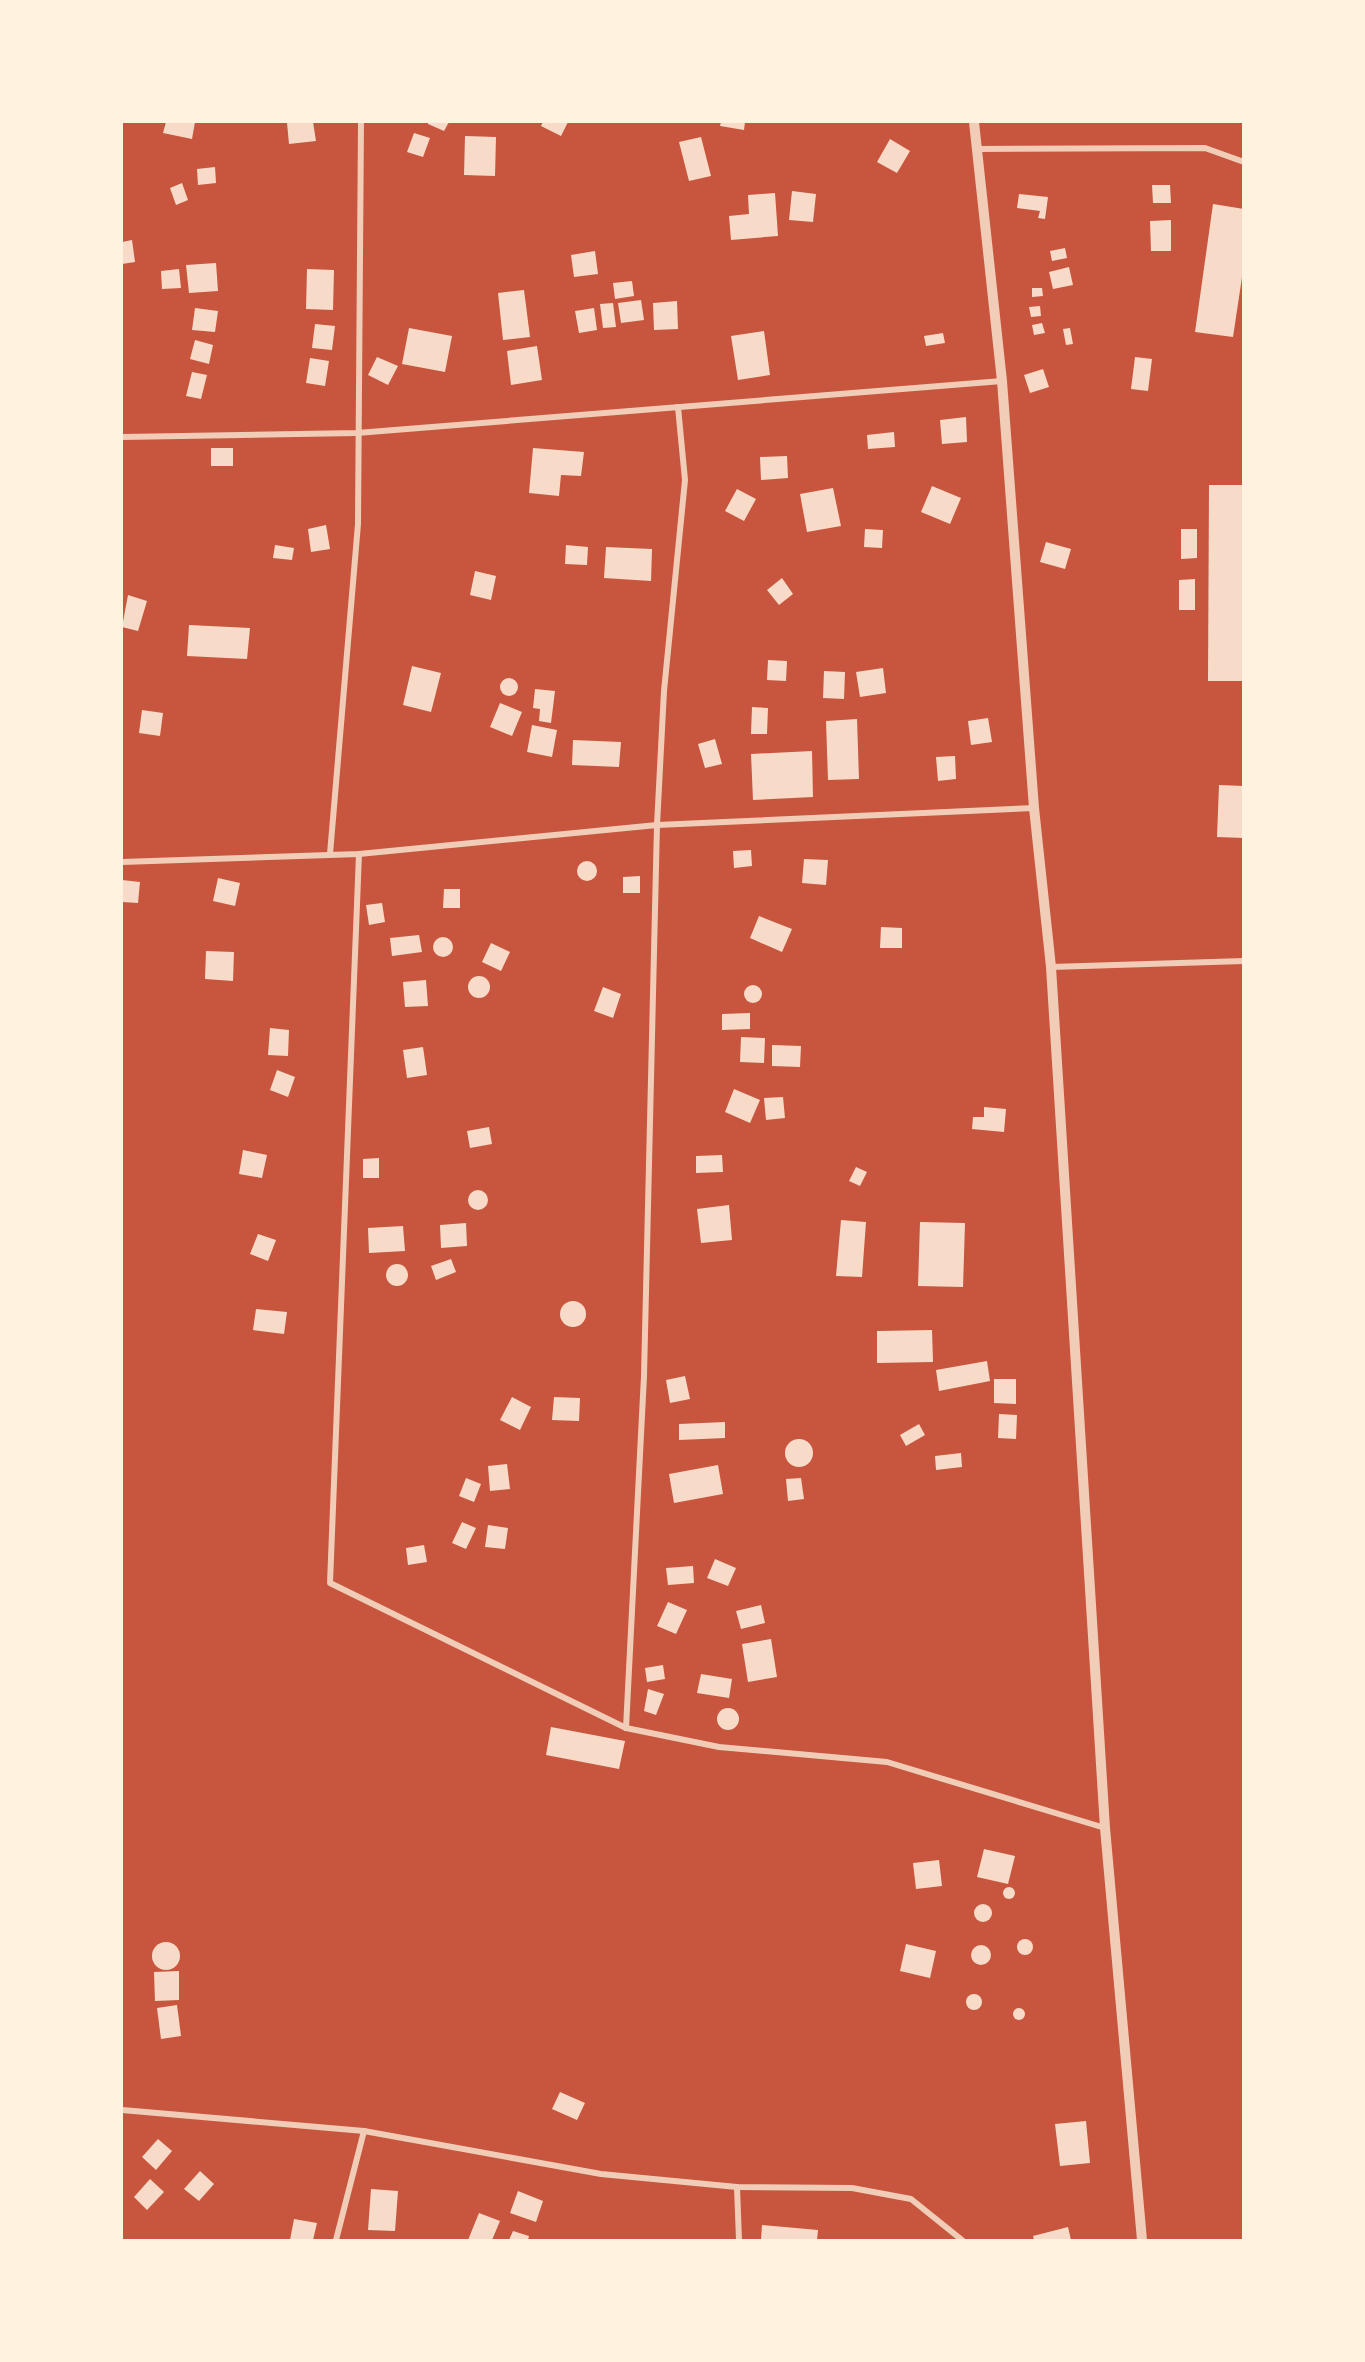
<svg xmlns="http://www.w3.org/2000/svg" width="1365" height="2362" viewBox="0 0 1365 2362" font-family="Commissioner,sans-serif">
  <style>
    .building { fill: #f7dbc8 }
    .lines { fill: none; stroke-linecap: round; stroke-linejoin: round }
    .minor { stroke: #f1ccb7; stroke-width: 6 }
    .tertiary { stroke: #f1ccb7; stroke-width: 10 }
  </style>
  <rect width="100%" height="100%" fill="#c8553d"/>
  <g class="building">
    <path d="M166 122H195L192 139 163 133Z"/>
    <path d="M313 122 316 141 289 144 287 123Z"/>
    <path d="M428 122H449L444 131 428 124Z"/>
    <path d="M543 122H568L561 136 541 126Z"/>
    <path d="M721 122H745L744 130 720 126Z"/>
    <path d="M414 133 430 138 423 157 407 152Z"/>
    <path d="M465 136 496 137 495 176 464 175Z"/>
    <path d="M701 137 711 176 689 181 679 142Z"/>
    <path d="M890 139 910 151 897 173 877 162Z"/>
    <path d="M215 167 216 183 198 185 197 169Z"/>
    <path d="M182 183 188 200 176 205 170 188Z"/>
    <path d="M1152 185H1170L1171 203H1153Z"/>
    <path d="M792 191 816 194 813 222 789 220Z"/>
    <path d="M775 193 778 236 731 240 729 216 749 214 748 195Z"/>
    <path d="M1019 194 1048 197 1045 219 1038 218 1040 211 1017 208Z"/>
    <path d="M1213 204 1244 209V264L1233 337 1195 332Z"/>
    <path d="M1171 220V251H1151L1150 221Z"/>
    <path d="M132 240 135 262 122 264V242Z"/>
    <path d="M1065 248 1067 258 1052 261 1050 251Z"/>
    <path d="M595 251 598 274 574 277 571 255Z"/>
    <path d="M216 263 218 291 189 293 186 265Z"/>
    <path d="M1069 267 1073 285 1053 289 1049 272Z"/>
    <path d="M179 269 181 288 162 289 161 271Z"/>
    <path d="M307 269 334 270 333 310 306 309Z"/>
    <path d="M632 281 634 296 615 299 613 283Z"/>
    <path d="M1032 288H1042L1043 296 1032 297Z"/>
    <path d="M524 290 530 337 503 340 498 293Z"/>
    <path d="M641 300 644 320 621 323 618 303Z"/>
    <path d="M677 301 678 329 654 330 653 303Z"/>
    <path d="M613 303 616 327 603 328 600 304Z"/>
    <path d="M1040 306 1041 316 1031 317 1029 307Z"/>
    <path d="M195 308 218 311 215 332 192 330Z"/>
    <path d="M594 308 597 330 579 333 575 311Z"/>
    <path d="M1042 323 1045 333 1034 335 1032 325Z"/>
    <path d="M315 324 335 326 332 350 312 348Z"/>
    <path d="M409 328 452 336 445 372 402 364Z"/>
    <path d="M1070 328 1073 344 1066 345 1063 329Z"/>
    <path d="M764 331 770 375 738 380 731 336Z"/>
    <path d="M943 333 945 343 926 346 924 336Z"/>
    <path d="M195 340 213 345 209 364 190 359Z"/>
    <path d="M537 346 542 380 511 385 507 351Z"/>
    <path d="M377 357 398 366 388 385 368 375Z"/>
    <path d="M1135 357 1152 359 1148 391 1131 389Z"/>
    <path d="M310 358 329 361 325 386 306 383Z"/>
    <path d="M1043 369 1049 387 1030 393 1024 375Z"/>
    <path d="M192 372 207 375 201 399 186 396Z"/>
    <path d="M966 417 967 442 942 444 940 420Z"/>
    <path d="M894 432 895 447 868 449 867 435Z"/>
    <rect x="211" y="448" width="22" height="18"/>
    <path d="M533 448 584 452 581 476 561 475 559 496 529 493Z"/>
    <path d="M787 456 788 478 761 480 760 457Z"/>
    <path d="M1209 485H1244V681H1208Z"/>
    <path d="M932 486 961 498 950 524 921 512Z"/>
    <path d="M833 488 841 526 807 532 800 494Z"/>
    <path d="M737 489 756 499 744 521 725 511Z"/>
    <path d="M326 525 330 549 311 552 308 529Z"/>
    <path d="M865 529 883 530 882 548 864 547Z"/>
    <path d="M1181 529H1197V558L1181 559Z"/>
    <path d="M1046 542 1071 549 1065 569 1040 562Z"/>
    <path d="M275 545 294 548 292 560 273 558Z"/>
    <path d="M566 545 588 547 587 565 565 564Z"/>
    <path d="M606 547 652 549 651 581 604 578Z"/>
    <path d="M475 571 496 576 491 600 470 595Z"/>
    <path d="M782 578 793 594 779 605 767 590Z"/>
    <path d="M1195 579V610H1179V580Z"/>
    <path d="M128 595 147 601 138 631 122 627Z"/>
    <path d="M189 625 250 628 247 659 187 656Z"/>
    <path d="M768 660 787 661 786 681 767 680Z"/>
    <path d="M412 666 441 673 431 712 403 705Z"/>
    <path d="M883 668 886 693 860 697 856 672Z"/>
    <path d="M824 671 845 672 844 699 823 698Z"/>
    <circle cx="509" cy="687" r="9"/>
    <path d="M535 689 555 691 551 723 539 721 540 709 533 708Z"/>
    <path d="M500 703 522 712 512 736 490 727Z"/>
    <path d="M752 707 768 708 767 734H751Z"/>
    <path d="M142 710 163 713 160 736 139 733Z"/>
    <path d="M988 718 992 742 971 745 968 721Z"/>
    <path d="M857 719 859 779 828 780 826 721Z"/>
    <path d="M532 725 557 730 552 757 527 752Z"/>
    <path d="M715 739 722 764 705 768 698 744Z"/>
    <path d="M573 740 621 742 619 767 572 765Z"/>
    <path d="M812 751 813 797 753 800 751 754Z"/>
    <path d="M955 756 956 779 938 781 936 757Z"/>
    <path d="M1219 785 1244 786V838L1217 837Z"/>
    <path d="M751 850 752 866 734 868 733 851Z"/>
    <path d="M804 859 828 860 826 885 802 883Z"/>
    <circle cx="587" cy="871" r="10"/>
    <path d="M640 876V893H623V877Z"/>
    <path d="M218 878 240 883 235 906 213 901Z"/>
    <path d="M122 880 140 882 138 903 122 902Z"/>
    <path d="M444 889H460V908H443Z"/>
    <path d="M382 903 385 922 369 925 366 905Z"/>
    <path d="M759 916 792 929 782 952 750 938Z"/>
    <path d="M881 927 902 928V948H880Z"/>
    <path d="M419 935 422 952 392 956 390 938Z"/>
    <circle cx="443" cy="947" r="10"/>
    <path d="M491 943 510 952 501 971 482 962Z"/>
    <path d="M206 951 234 952 233 981 205 979Z"/>
    <circle cx="479" cy="987" r="11"/>
    <path d="M426 980 428 1006 405 1007 403 982Z"/>
    <circle cx="753" cy="994" r="9"/>
    <path d="M603 987 621 994 613 1018 594 1011Z"/>
    <path d="M750 1013V1029L722 1030V1014Z"/>
    <path d="M270 1028 289 1030 288 1056 268 1055Z"/>
    <path d="M741 1037 765 1038 764 1063 740 1062Z"/>
    <path d="M772 1045 801 1046 800 1067 772 1066Z"/>
    <path d="M423 1047 427 1075 407 1078 403 1050Z"/>
    <path d="M277 1070 295 1077 288 1097 270 1090Z"/>
    <path d="M734 1089 760 1100 750 1123 725 1112Z"/>
    <path d="M783 1097 785 1118 766 1120 764 1098Z"/>
    <path d="M984 1107 1006 1109 1004 1132 972 1129 973 1117H984Z"/>
    <path d="M489 1127 492 1144 470 1148 467 1131Z"/>
    <path d="M243 1150 267 1155 262 1178 239 1174Z"/>
    <path d="M722 1155 723 1172 696 1173V1156Z"/>
    <path d="M379 1158V1178H363V1159Z"/>
    <path d="M856 1167 867 1172 860 1186 849 1181Z"/>
    <circle cx="478" cy="1200" r="10"/>
    <path d="M729 1205 732 1240 701 1243 697 1209Z"/>
    <path d="M841 1220 866 1222 862 1277 836 1276Z"/>
    <path d="M920 1222 965 1223 963 1287 918 1286Z"/>
    <path d="M466 1223 467 1246 441 1248 440 1225Z"/>
    <path d="M403 1226 405 1251 369 1253 368 1228Z"/>
    <path d="M258 1234 276 1240 268 1261 250 1254Z"/>
    <path d="M451 1259 456 1272 436 1280 431 1266Z"/>
    <circle cx="397" cy="1275" r="11"/>
    <circle cx="573" cy="1314" r="13"/>
    <path d="M256 1309 287 1312 284 1334 253 1330Z"/>
    <path d="M932 1330 933 1362 877 1363V1331Z"/>
    <path d="M987 1361 990 1381 939 1391 936 1370Z"/>
    <path d="M685 1376 690 1399 670 1403 666 1380Z"/>
    <path d="M994 1379H1016V1404L994 1403Z"/>
    <path d="M512 1397 531 1407 520 1430 500 1420Z"/>
    <path d="M554 1397 580 1398 579 1421 552 1420Z"/>
    <path d="M999 1414 1017 1415 1016 1439 998 1438Z"/>
    <path d="M725 1422V1438L679 1440V1424Z"/>
    <path d="M919 1424 925 1435 906 1446 900 1435Z"/>
    <circle cx="799" cy="1453" r="14"/>
    <path d="M961 1453 962 1467 936 1470 935 1456Z"/>
    <path d="M507 1464 510 1489 490 1491 488 1466Z"/>
    <path d="M718 1465 723 1494 674 1503 669 1474Z"/>
    <path d="M466 1478 481 1484 474 1502 459 1496Z"/>
    <path d="M801 1478 804 1499 788 1501 786 1479Z"/>
    <path d="M462 1522 476 1528 466 1549 452 1543Z"/>
    <path d="M488 1525 508 1528 505 1549 485 1547Z"/>
    <path d="M424 1545 427 1562 408 1565 406 1548Z"/>
    <path d="M715 1559 736 1568 728 1586 707 1578Z"/>
    <path d="M693 1566 694 1583 668 1585 666 1568Z"/>
    <path d="M668 1602 687 1610 676 1634 657 1626Z"/>
    <path d="M761 1605 765 1623 741 1629 736 1611Z"/>
    <path d="M771 1639 777 1677 748 1682 742 1644Z"/>
    <path d="M663 1665 665 1679 647 1682 645 1668Z"/>
    <path d="M701 1674 732 1679 729 1698 697 1693Z"/>
    <path d="M648 1689 664 1694 656 1715 644 1711Z"/>
    <circle cx="728" cy="1719" r="11"/>
    <path d="M551 1727 625 1741 619 1769 546 1755Z"/>
    <path d="M984 1849 1015 1856 1008 1884 977 1877Z"/>
    <path d="M939 1860 942 1886 916 1889 913 1863Z"/>
    <circle cx="1009" cy="1893" r="6"/>
    <circle cx="983" cy="1913" r="9"/>
    <circle cx="1025" cy="1947" r="8"/>
    <circle cx="166" cy="1956" r="14"/>
    <path d="M906 1944 936 1951 930 1978 900 1971Z"/>
    <circle cx="981" cy="1955" r="10"/>
    <path d="M179 1971V2000L155 2001 154 1972Z"/>
    <circle cx="974" cy="2002" r="8"/>
    <path d="M177 2005 181 2036 161 2039 157 2008Z"/>
    <circle cx="1019" cy="2014" r="6"/>
    <path d="M560 2092 585 2103 577 2120 552 2109Z"/>
    <path d="M1086 2121 1090 2163 1060 2166 1055 2124Z"/>
    <path d="M158 2139 172 2151 156 2170 142 2157Z"/>
    <path d="M200 2171 214 2184 199 2201 184 2189Z"/>
    <path d="M150 2179 164 2192 147 2210 134 2197Z"/>
    <path d="M371 2189 398 2191 395 2231 368 2230Z"/>
    <path d="M518 2191 543 2201 536 2222 510 2213Z"/>
    <path d="M479 2213 500 2221 492 2240H468Z"/>
    <path d="M294 2219 317 2223 313 2240H290Z"/>
    <path d="M762 2225 818 2230 817 2240H761Z"/>
    <path d="M1068 2227 1071 2240H1034L1033 2236Z"/>
    <path d="M513 2231 529 2236 528 2240H509Z"/>
  </g>
  <g class="lines">
    <g class="minor">
      <path d="M977 149 1205 148 1244 162"/>
      <path d="M122 437 357 433 1002 381"/>
      <path d="M330 854 358 524 361 122"/>
      <path d="M359 854 330 1583 626 1728 719 1747 887 1762 1105 1828"/>
      <path d="M122 862 359 854 657 825 1034 808"/>
      <path d="M1051 967 1244 961"/>
      <path d="M626 1728 644 1376 657 825 664 691 685 480 678 407"/>
      <path d="M122 2110 364 2131 601 2174 737 2187 852 2188 911 2199 962 2240"/>
      <path d="M737 2187 739 2240"/>
      <path d="M336 2240 364 2131"/>
    </g>
    <path class="tertiary" d="M974 122 1002 381 1034 808 1051 967 1105 1828 1142 2240"/>
  </g>
  <rect width="1365" height="2362" fill="none" stroke="#fff3e0" stroke-width="246"/>
</svg>
